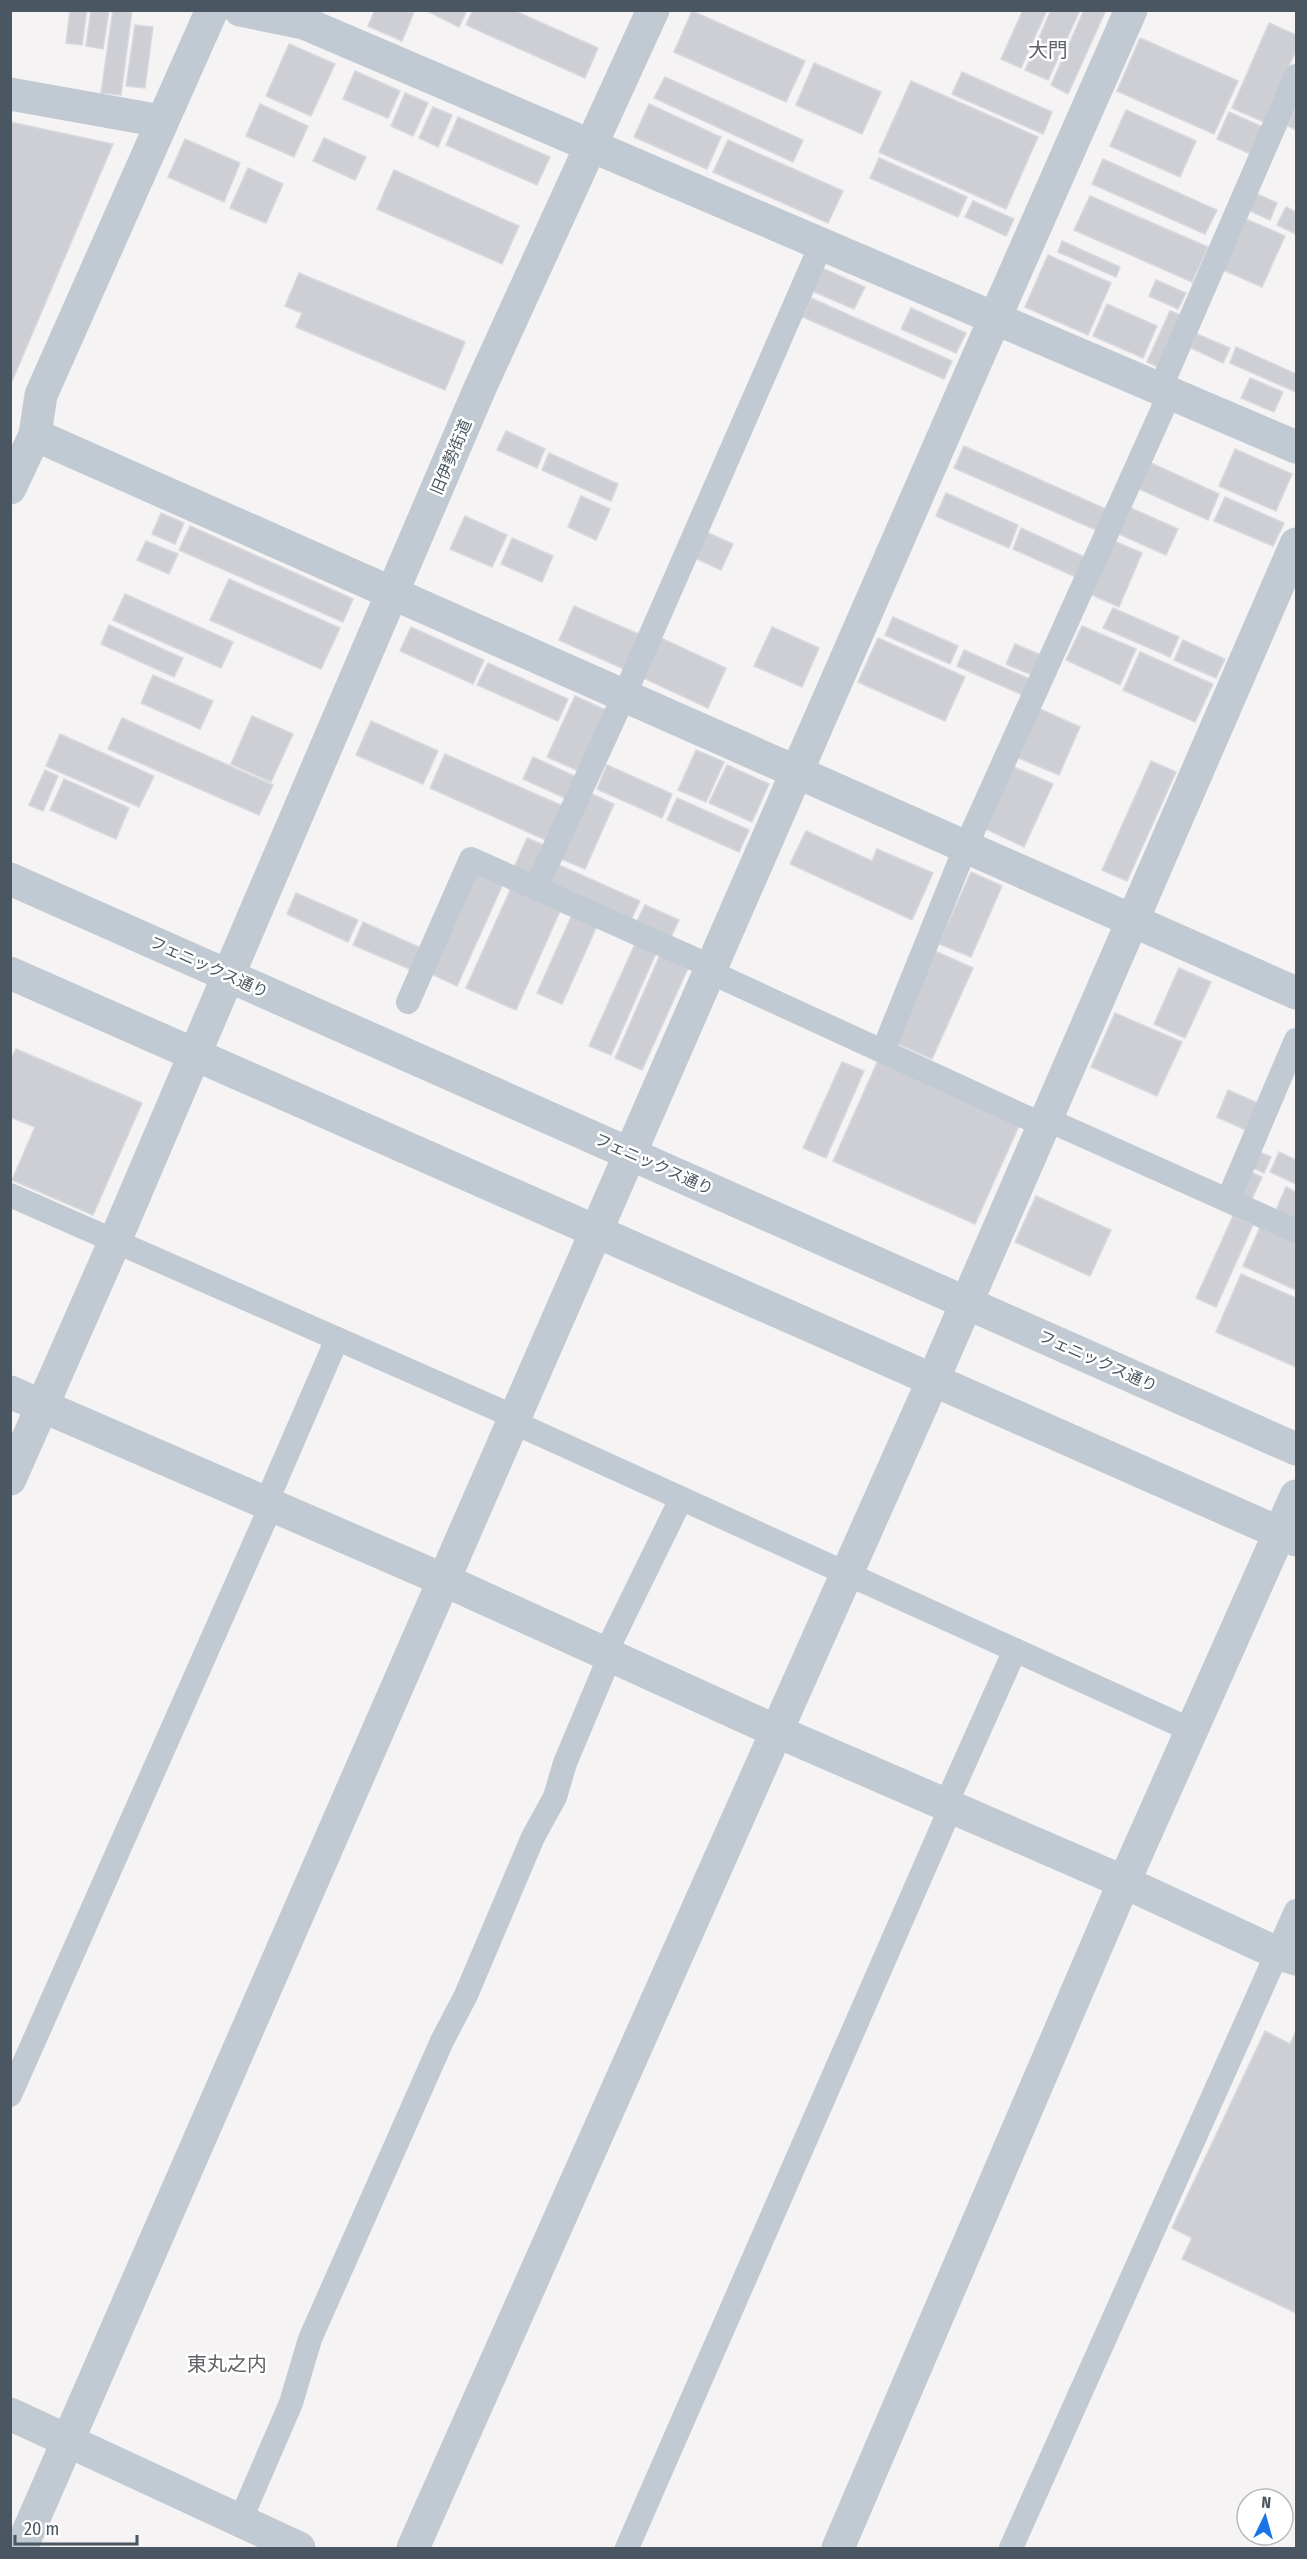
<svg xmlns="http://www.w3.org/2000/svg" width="1307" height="2559" viewBox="0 0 1307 2559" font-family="'Fira Sans Condensed','Noto Sans JP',sans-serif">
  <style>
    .building { fill: #cdcfd5; stroke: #d7d9de; stroke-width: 1.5 }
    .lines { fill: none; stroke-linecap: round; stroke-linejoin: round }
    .service { stroke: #c1cad2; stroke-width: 24 }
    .pedestrian { stroke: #c1cad2; stroke-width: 33 }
    .minor { stroke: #c1cad2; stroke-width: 33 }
    .tertiary { stroke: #c1cad2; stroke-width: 33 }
    .labels { text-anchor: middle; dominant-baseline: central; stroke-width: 5; stroke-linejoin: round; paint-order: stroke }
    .street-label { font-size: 16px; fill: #4a5661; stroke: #fff }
    .quarter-label { font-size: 20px; fill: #5f6368; stroke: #fff }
  </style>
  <rect width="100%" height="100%" fill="#f5f3f3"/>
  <g class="building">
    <path d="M70 10H87L82 45 66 43Z"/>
    <path d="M91 10H109L103 49 86 46Z"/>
    <path d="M113 10H132L121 95 101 93Z"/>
    <path d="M375 10 414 12 402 41 368 26Z"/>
    <path d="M425 10H467L459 27Z"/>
    <path d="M473 10H513L598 48 585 78 466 25Z"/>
    <path d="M1023 10H1047L1021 68 1001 59Z"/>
    <path d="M1051 10H1080L1048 80 1025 70Z"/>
    <path d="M1084 10H1106L1068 94 1051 85Z"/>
    <path d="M692 11 805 61 786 102 674 52Z"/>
    <path d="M1269 23 1296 35V50L1264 122 1232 108Z"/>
    <path d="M135 25 153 27 145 88 126 86Z"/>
    <path d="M1140 38 1238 81 1214 134 1117 91Z"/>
    <path d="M289 44 335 64 311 116 266 96Z"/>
    <path d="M814 63 881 92 862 134 796 105Z"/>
    <path d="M355 71 400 91 388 118 343 99Z"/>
    <path d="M962 72 1052 112 1043 134 952 94Z"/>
    <path d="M665 77 803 140 793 162 654 98Z"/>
    <path d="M911 81 1038 137 1006 209 879 152Z"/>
    <path d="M405 93 428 103 413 136 391 126Z"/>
    <path d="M260 104 308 126 294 157 246 136Z"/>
    <path d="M649 104 721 137 707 169 634 137Z"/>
    <path d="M1296 106V130L1288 126Z"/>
    <path d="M433 107 452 115 438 147 419 138Z"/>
    <path d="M1126 110 1196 141 1180 177 1110 146Z"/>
    <path d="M1229 112 1265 128 1253 155 1217 139Z"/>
    <path d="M458 117 550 157 537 185 446 145Z"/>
    <path d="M10 122 113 144 10 386Z"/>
    <path d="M324 138 366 157 355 180 313 161Z"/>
    <path d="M185 139 240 163 224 202 168 177Z"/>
    <path d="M728 140 843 191 828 223 713 172Z"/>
    <path d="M879 158 967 197 958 217 870 178Z"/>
    <path d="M1103 159 1217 210 1205 234 1092 184Z"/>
    <path d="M248 168 283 184 266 223 230 208Z"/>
    <path d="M394 170 519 226 502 264 377 209Z"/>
    <path d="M1255 193 1277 203 1270 220 1248 210Z"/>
    <path d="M1090 196 1208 247 1192 282 1074 230Z"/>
    <path d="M973 201 1014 219 1006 236 965 217Z"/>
    <path d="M1286 207 1296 212V234L1277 225Z"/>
    <path d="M1246 219 1285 236 1262 287 1223 270Z"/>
    <path d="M1062 241 1120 267 1116 277 1058 252Z"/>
    <path d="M1048 255 1111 283 1088 335 1025 307Z"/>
    <path d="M822 268 865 287 854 309 812 291Z"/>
    <path d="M299 273 465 342 445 390 296 327 302 313 285 306Z"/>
    <path d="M1156 280 1186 293 1178 309 1149 296Z"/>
    <path d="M811 298 952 361 944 379 803 317Z"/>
    <path d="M1107 304 1157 326 1143 358 1093 336Z"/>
    <path d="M911 308 966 333 956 353 901 329Z"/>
    <path d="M1170 311 1183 316 1160 368 1147 362Z"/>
    <path d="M1197 334 1230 348 1223 363 1191 348Z"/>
    <path d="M1236 347 1296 374V392L1230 363Z"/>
    <path d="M1250 378 1283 392 1274 412 1241 398Z"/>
    <path d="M506 431 545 449 537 468 497 450Z"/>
    <path d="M964 446 1106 509 1096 530 954 468Z"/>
    <path d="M1235 449 1292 474 1276 511 1219 486Z"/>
    <path d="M549 453 618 484 611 501 542 470Z"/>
    <path d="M1151 463 1219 494 1208 520 1139 489Z"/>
    <path d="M946 493 1018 525 1009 548 936 516Z"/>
    <path d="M581 496 610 509 596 540 568 527Z"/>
    <path d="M1225 497 1284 523 1273 546 1214 521Z"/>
    <path d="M1131 508 1178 529 1166 555 1119 534Z"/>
    <path d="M161 513 184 523 175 544 152 534Z"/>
    <path d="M465 516 507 535 492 567 450 549Z"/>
    <path d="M190 526 353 599 343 622 179 550Z"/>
    <path d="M1021 528 1087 558 1078 578 1013 549Z"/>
    <path d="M706 532 733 544 721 570 695 558Z"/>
    <path d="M512 538 553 556 542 582 501 564Z"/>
    <path d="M146 541 178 554 169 574 137 560Z"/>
    <path d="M1114 541 1142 553 1119 607 1090 594Z"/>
    <path d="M229 579 340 628 321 669 210 620Z"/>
    <path d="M125 594 233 642 221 668 113 620Z"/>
    <path d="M574 606 641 635 626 670 559 640Z"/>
    <path d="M1113 608 1179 637 1170 657 1103 628Z"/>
    <path d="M893 617 958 646 950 664 885 635Z"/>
    <path d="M109 625 183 658 174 677 101 644Z"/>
    <path d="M1082 626 1136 649 1120 685 1066 660Z"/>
    <path d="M411 627 484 660 473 684 400 651Z"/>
    <path d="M772 627 819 648 802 687 754 666Z"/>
    <path d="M661 638 726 668 708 708 643 678Z"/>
    <path d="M878 638 965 677 945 721 858 682Z"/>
    <path d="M1183 640 1225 659 1216 678 1174 660Z"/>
    <path d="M1015 644 1043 656 1034 676 1006 664Z"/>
    <path d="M964 650 1032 680 1025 696 957 666Z"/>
    <path d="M1140 652 1213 684 1195 722 1123 690Z"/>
    <path d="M488 663 568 699 558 721 477 685Z"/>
    <path d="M153 675 213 701 200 729 141 703Z"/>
    <path d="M575 696 608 711 581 772 547 757Z"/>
    <path d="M1038 708 1080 727 1059 775 1016 757Z"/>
    <path d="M252 716 293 734 271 782 231 764Z"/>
    <path d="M122 718 273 785 259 815 108 749Z"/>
    <path d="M371 721 438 751 423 784 356 755Z"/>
    <path d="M60 734 154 776 139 807 46 766Z"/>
    <path d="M696 750 724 762 706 802 678 790Z"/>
    <path d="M445 754 565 807 550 842 430 788Z"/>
    <path d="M533 757 579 778 569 800 523 779Z"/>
    <path d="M1151 761 1176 772 1127 881 1102 870Z"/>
    <path d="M607 765 672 794 662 818 597 789Z"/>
    <path d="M727 765 769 784 752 822 709 803Z"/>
    <path d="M1014 767 1053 784 1024 847 986 829Z"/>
    <path d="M45 770 58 776 43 811 29 805Z"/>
    <path d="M64 779 129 808 116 839 50 810Z"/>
    <path d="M590 793 614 804 585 869 561 859Z"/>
    <path d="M677 798 749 830 739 852 667 820Z"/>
    <path d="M806 831 872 861 877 849 933 873 912 920 790 864Z"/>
    <path d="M527 838 546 846 532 878 513 870Z"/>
    <path d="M559 865 640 901 631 920 551 884Z"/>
    <path d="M476 872 503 884 457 986 431 974Z"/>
    <path d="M971 872 1002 886 971 957 939 944Z"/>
    <path d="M511 888 560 911 516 1010 466 988Z"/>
    <path d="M296 893 358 920 348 942 287 914Z"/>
    <path d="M645 905 679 920 671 937 637 921Z"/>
    <path d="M572 915 597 926 562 1004 537 993Z"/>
    <path d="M363 922 423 949 414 971 353 945Z"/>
    <path d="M635 944 656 953 611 1055 589 1046Z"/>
    <path d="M935 951 973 968 932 1059 894 1042Z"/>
    <path d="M660 955 688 968 642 1070 615 1058Z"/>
    <path d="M1179 968 1211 982 1185 1038 1154 1024Z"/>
    <path d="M1115 1013 1182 1042 1157 1096 1091 1067Z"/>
    <path d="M16 1049 142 1103 93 1215 12 1180 35 1127 10 1117V1061Z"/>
    <path d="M880 1056 1022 1119 975 1224 833 1161Z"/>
    <path d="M842 1062 864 1071 826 1158 803 1148Z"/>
    <path d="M1228 1090 1260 1104 1248 1131 1217 1117Z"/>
    <path d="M1259 1152 1271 1157 1264 1173 1253 1168Z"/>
    <path d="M1279 1152 1296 1160V1184L1270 1172Z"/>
    <path d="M1249 1171 1262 1177 1251 1201 1238 1195Z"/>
    <path d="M1286 1187 1296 1192V1219L1276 1210Z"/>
    <path d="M1036 1196 1111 1230 1090 1276 1015 1242Z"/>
    <path d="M1233 1216 1253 1225 1216 1307 1196 1298Z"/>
    <path d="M1261 1225 1296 1241V1290L1243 1266Z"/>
    <path d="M1241 1274 1296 1298V1367L1216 1332Z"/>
    <path d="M1265 2031 1290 2044 1296 2031V2313L1182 2259 1192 2238 1172 2228Z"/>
  </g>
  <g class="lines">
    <g class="service">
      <path d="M1160 389 1296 76"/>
      <path d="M536 888 624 696 821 245"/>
      <path d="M710 972 1043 1125"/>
      <path d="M408 1002 471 859 712 967"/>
      <path d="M883 1051 966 846 1170 393"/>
      <path d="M1046 1119 1296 1231"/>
      <path d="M10 1195 515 1417"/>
      <path d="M1228 1200 1296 1040"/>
      <path d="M513 1422 1191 1730"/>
      <path d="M266 1503 337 1339"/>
      <path d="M605 1654 681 1499"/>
      <path d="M946 1804 1015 1650"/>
      <path d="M10 2095 271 1506"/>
      <path d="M240 2521 291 2403 310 2339 442 2041 466 1995 533 1837 555 1797 565 1763 610 1656"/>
      <path d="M627 2548 951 1807"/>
      <path d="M1011 2548 1296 1911"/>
    </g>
    <path class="pedestrian" d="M258 906 480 388 653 10"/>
    <g class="minor">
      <path d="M240 10 304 23 1296 447"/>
      <path d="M10 94 161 121"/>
      <path d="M35 435 1296 993"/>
      <path d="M10 488 35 435 41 395 212 10"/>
      <path d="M10 1392 444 1580 776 1731 1124 1882 1277 1953 1296 1959"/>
      <path d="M10 1479 115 1241 258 906"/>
      <path d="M10 2414 299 2548"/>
      <path d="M21 2548 995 318 1131 10"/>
      <path d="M413 2548 933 1380 1296 544"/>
      <path d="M838 2548 1124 1882 1296 1496"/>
    </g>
    <g class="tertiary">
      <path d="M10 879 1296 1449"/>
      <path d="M10 973 1296 1540"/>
    </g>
  </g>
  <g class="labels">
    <g class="street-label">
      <text transform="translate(451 457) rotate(-67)">旧伊勢街道</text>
      <text transform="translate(209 967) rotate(24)">フェニックス通り</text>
      <text transform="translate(654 1164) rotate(24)">フェニックス通り</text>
      <text transform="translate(1098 1361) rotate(24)">フェニックス通り</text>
    </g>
    <g class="quarter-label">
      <text x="1048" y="50">大門</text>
      <text x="227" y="2364">東丸之内</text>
    </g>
  </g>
  <rect width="1307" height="2559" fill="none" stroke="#4a5661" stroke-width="24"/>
  <g transform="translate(1265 2517) rotate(5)"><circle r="28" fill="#ffffff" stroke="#b7bbc0" stroke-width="1.5"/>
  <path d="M0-4.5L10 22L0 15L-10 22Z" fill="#1a73e8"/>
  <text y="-9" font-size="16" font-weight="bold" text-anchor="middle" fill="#4a5661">N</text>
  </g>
  <path d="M15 2535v9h122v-9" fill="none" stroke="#4a5661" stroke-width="3"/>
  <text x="24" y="2535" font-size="18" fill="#4a5661" stroke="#ffffff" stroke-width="4.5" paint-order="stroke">20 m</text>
</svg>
